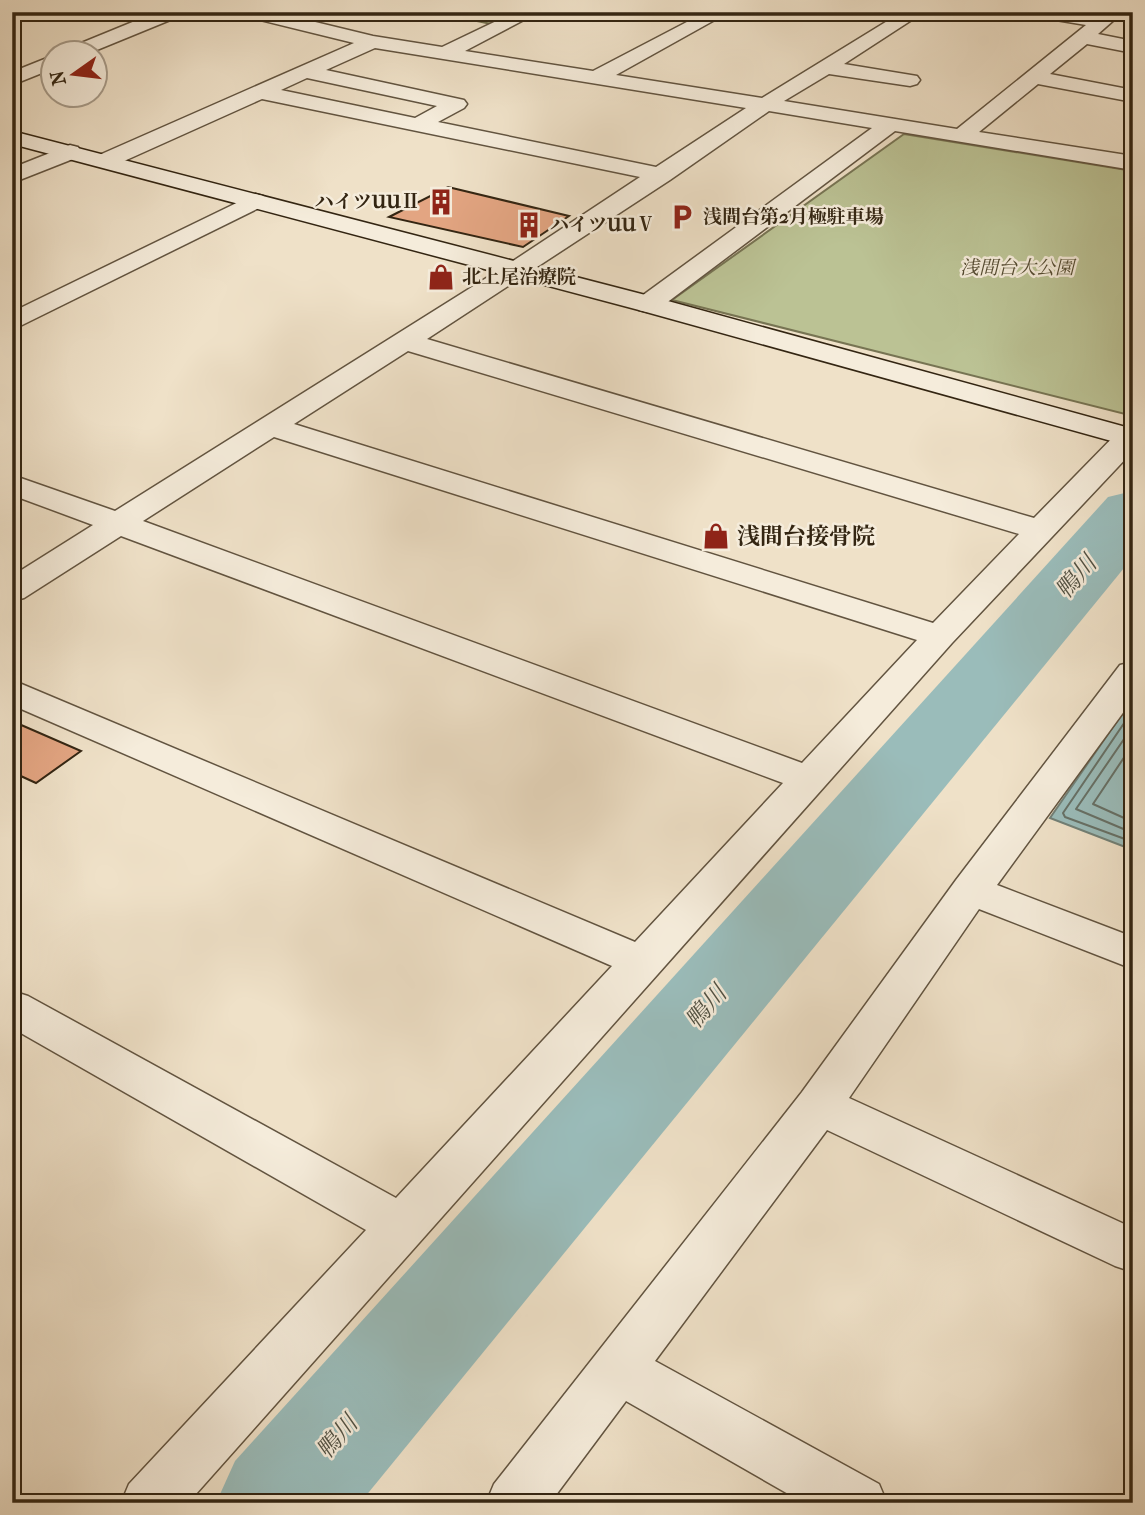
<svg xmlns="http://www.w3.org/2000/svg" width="1145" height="1515" viewBox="0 0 1145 1515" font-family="'IM FELL French Canon','Noto Serif JP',serif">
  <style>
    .green { fill: #bbc294; stroke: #777453; stroke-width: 2 }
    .water { fill: #9abcba; stroke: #718077; stroke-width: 2 }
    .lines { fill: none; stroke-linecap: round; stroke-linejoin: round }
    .shore { stroke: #667066; stroke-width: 2 }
    .river { fill: #9abcba; fill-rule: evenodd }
    .building { fill: #e3a582; stroke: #332512; stroke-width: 2 }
    .street-casing { stroke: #625440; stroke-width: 3 }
    .secondary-casing { stroke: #332512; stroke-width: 3 }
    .street { fill: #f5ecdb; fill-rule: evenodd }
    .secondary { fill: #f5ecdb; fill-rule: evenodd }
    .labels { text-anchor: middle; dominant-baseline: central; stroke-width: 5; stroke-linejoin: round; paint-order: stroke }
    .far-poi-label { font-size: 19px; font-weight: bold; fill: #332512; stroke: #f5ecdb; text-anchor: start }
    .far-park-label { font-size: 19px; font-style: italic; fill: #554c32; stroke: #f5ecdb }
    .poi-label { font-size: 23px; font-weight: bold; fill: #332512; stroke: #f5ecdb; text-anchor: start }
    .water-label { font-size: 24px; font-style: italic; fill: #525244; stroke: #f5ecdb }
  </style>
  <rect width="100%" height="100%" fill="#efe1c8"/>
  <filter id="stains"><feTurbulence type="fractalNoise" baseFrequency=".00286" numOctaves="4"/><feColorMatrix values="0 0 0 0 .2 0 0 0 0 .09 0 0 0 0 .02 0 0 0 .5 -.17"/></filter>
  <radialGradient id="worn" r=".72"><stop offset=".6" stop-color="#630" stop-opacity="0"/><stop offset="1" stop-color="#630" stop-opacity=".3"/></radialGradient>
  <g class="green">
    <path d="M434 12H517L491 24Z"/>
    <path d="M904 134 1133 171V413L1129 415 672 300Z"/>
  </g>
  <path class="water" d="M1133 698V850L1050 818Z"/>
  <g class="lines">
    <g class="shore">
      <path d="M1133 710 1063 813 1065 817 1133 842"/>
      <path d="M1133 726 1076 809 1133 833"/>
      <path d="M1133 744 1093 804 1133 822"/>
    </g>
    <path class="river" d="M1133 491V557L360 1503H216L235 1461 1108 497Z"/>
  </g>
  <g class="building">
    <path d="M448 187 569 216 523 247 389 217Z"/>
    <path d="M12 721 81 751 36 783 12 772Z"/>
  </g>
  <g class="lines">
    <g class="street-casing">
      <g id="street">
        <path d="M157 12H183L180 16 92 52H66L69 48Z"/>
        <path d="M241 12H274L373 36 442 47 515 12H539L465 51 593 71 706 12H729L616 75 762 98 902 12H924L844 64 917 76 920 80 917 84 910 86 829 74 784 101 957 129 1086 25 1038 17 1029 12H1074L1098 16 1102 12H1123L1098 34 1133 41V53L1087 44 1050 74 1133 90V102L1038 84 979 132 1133 156V170L895 131 657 310 648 312 639 310 635 304 639 298 872 128 769 111 670 180 427 339 1034 518 1123 427 1133 424V451L952 643 188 1503H121L129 1484 366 1230 12 1028V991L28 996 396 1198 612 966 12 705V680L635 942 783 783 121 536 24 598 12 601V576L93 525 12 495V475L115 511 507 265 640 177 262 99 113 166H97L94 161 97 156 354 43 244 16ZM375 48 746 108 656 167 438 122 464 108 467 104 464 100 326 70ZM307 78 437 106 415 118 281 90ZM408 351 1019 534 933 623 294 424ZM274 437 917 640 802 763 143 521Z"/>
        <path d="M52 56V69L12 85V72Z"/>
        <path d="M70 145 78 147 81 152 78 157 12 183V168Z"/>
        <path d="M255 194 263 196 267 201 263 206 12 330V312Z"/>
        <path d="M1133 662V699L997 885 1133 937V969L979 909 849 1098 1133 1228V1272L1115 1266 827 1130 655 1361 879 1484 887 1503H804L626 1401 550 1503H486L494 1484 802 1092 956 880 1120 665Z"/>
      </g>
    </g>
    <g class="secondary-casing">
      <path id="secondary" d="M12 131 657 298 1133 429V447L639 310 12 144Z"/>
    </g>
    <use href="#street" class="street"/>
    <use href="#secondary" class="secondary"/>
  </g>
  <defs>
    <g id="building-bare" transform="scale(2.1)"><path d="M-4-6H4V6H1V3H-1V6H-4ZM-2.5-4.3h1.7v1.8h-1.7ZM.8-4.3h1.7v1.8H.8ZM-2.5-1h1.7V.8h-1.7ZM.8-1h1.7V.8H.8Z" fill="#8f2418" stroke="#f5ecdb" stroke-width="2.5" paint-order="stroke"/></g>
    <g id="parking-bare" transform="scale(2.1)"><path d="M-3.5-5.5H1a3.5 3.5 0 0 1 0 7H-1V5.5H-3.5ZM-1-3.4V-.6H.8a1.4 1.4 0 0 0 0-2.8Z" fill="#8f2418" stroke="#f5ecdb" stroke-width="2.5" paint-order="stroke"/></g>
    <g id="shop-bare" transform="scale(2.1)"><path d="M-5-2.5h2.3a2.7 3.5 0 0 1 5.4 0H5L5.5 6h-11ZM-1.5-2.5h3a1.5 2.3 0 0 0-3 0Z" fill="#8f2418" stroke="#f5ecdb" stroke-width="2.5" paint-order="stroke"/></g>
  </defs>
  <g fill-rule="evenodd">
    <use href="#building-bare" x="441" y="202"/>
    <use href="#parking-bare" x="682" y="217"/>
    <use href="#building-bare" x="529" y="225"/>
    <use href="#shop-bare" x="441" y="277"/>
    <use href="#shop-bare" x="716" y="536"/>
  </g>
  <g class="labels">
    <g class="far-poi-label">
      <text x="420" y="202" text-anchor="end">ハイツUUⅡ</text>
      <text x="703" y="217">浅間台第2月極駐車場</text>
      <text x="550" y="225">ハイツUUⅤ</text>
      <text x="462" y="277">北上尾治療院</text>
    </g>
    <g class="far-park-label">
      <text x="1017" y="268">浅間台大公園</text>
    </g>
    <g class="poi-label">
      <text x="737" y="536">浅間台接骨院</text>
    </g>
    <g class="water-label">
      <text transform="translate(1076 577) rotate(-49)">鴨川</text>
      <text transform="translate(706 1007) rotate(-49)">鴨川</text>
      <text transform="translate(337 1437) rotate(-49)">鴨川</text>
    </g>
  </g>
  <rect width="1145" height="1515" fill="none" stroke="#efe1c8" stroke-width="42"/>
  <rect x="14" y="14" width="1117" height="1487" fill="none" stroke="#332512" stroke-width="3.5"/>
  <rect x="21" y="21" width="1103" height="1473" fill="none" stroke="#332512" stroke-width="2"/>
  <g transform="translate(74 74) rotate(256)"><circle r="33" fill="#f5ecdb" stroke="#a79c8b" stroke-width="2"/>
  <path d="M0-5L12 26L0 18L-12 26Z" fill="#8f2418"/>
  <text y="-10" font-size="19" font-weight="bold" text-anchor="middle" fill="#332512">N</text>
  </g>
  <rect width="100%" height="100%" filter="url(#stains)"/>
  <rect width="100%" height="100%" fill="url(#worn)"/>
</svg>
